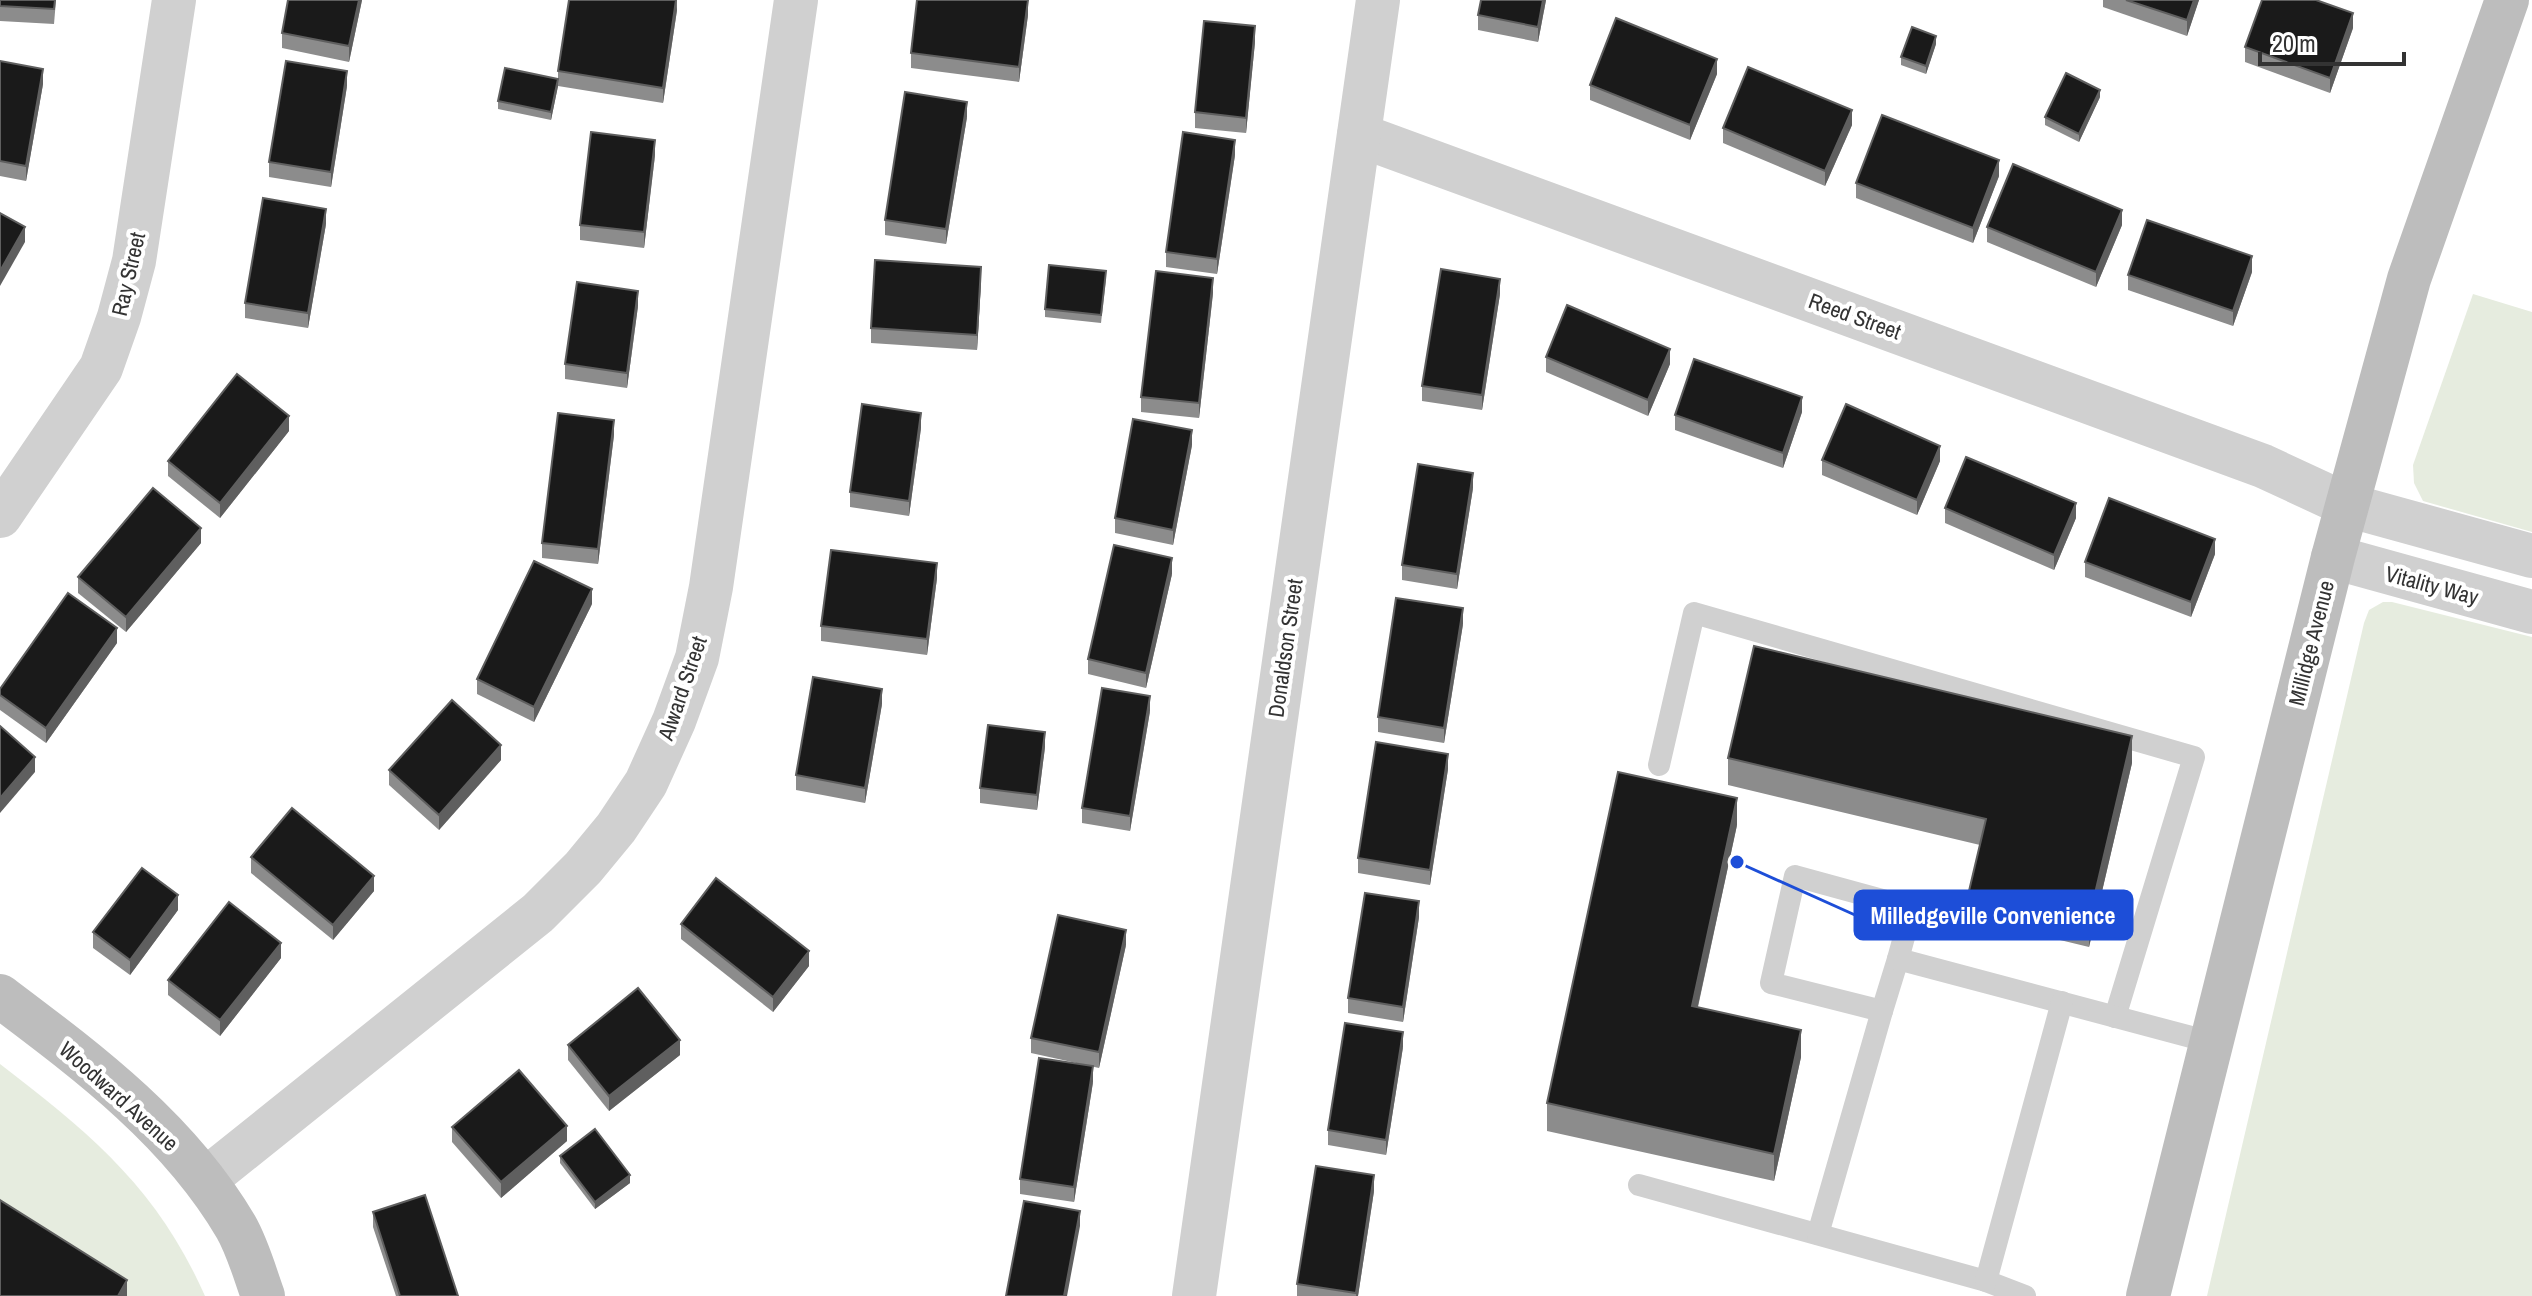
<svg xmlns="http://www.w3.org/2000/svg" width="2532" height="1296" viewBox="0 0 2532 1296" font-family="'Archivo Narrow',sans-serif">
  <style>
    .green { fill: #e6ecdf }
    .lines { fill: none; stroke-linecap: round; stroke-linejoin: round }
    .lane { stroke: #d0d0d0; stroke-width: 22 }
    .street { stroke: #d0d0d0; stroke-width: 44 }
    .secondary { stroke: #bdbdbd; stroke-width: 44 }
    .wall { fill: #8c8c8c }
    .shaded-wall { fill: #5f5f5f }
    .building { fill: #1a1a1a; stroke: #5f5f5f; stroke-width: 2 }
    .labels { text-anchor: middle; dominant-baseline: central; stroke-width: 8; stroke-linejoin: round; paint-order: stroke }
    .street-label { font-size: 22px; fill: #333; stroke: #fff }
    .leader { fill: none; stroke: #1d4ed8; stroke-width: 3 }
    .callout-dot { fill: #1d4ed8; stroke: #fff; stroke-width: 3 }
    .callout { fill: #1d4ed8; stroke: #1d4ed8; stroke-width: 3 }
    .callout-label { font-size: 24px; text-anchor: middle; font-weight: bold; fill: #fff }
  </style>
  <rect width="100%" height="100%" fill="#fff"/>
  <g class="green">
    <path d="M2473 294 2532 312V532L2423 501 2414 483 2413 465Z"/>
    <path d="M2383 602H2392L2532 637V1296H2207L2364 623 2369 610Z"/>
    <path d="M0 1064C91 1134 157 1188 205 1296H109L0 1227Z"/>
  </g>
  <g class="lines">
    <g class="lane">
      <path d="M1659 765 1694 613 2194 757 2115 1017"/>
      <path d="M1882 1011 1898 959"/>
      <path d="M1639 1185 1986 1281 2025 1296"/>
      <path d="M1818 1234 1882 1011 1771 983 1795 876 1912 908 1898 959 2210 1042"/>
      <path d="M1986 1281 2062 1002"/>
    </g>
    <g class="street">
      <path d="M1359 135 2263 466 2347 505 2532 556"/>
      <path d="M0 516 101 368 119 317 134 261 174 0"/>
      <path d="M2333 557 2532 612"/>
      <path d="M205 1180 538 913 583 868 616 828 646 783 674 721 697 658 711 587 796 0"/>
      <path d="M1194 1296 1378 0"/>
    </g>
    <g class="secondary">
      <path d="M0 996C89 1063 179 1130 236 1227 248 1248 255 1274 263 1296"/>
      <path d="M2148 1296 2333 557 2409 279 2507 0"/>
    </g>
  </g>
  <g class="wall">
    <path d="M0 0H56L54 24 0 21Z"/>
    <path d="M362 0 349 62 282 48V33Z"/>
    <path d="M677 0V10L663 103 558 86 551 120 498 109V101L558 79V71Z"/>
    <path d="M1546 0 1538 42 1478 30V15Z"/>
    <path d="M2103 0H2199L2187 36 2103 7Z"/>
    <path d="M1028 15 1019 82 911 68V53Z"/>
    <path d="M2353 28 2330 93 2245 62V47Z"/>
    <path d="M1255 42 1246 133 1195 128V112Z"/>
    <path d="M1936 44 1926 74 1901 65V57Z"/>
    <path d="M0 61 43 84 26 181 0 176Z"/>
    <path d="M1717 74 1690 140 1590 100V85Z"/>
    <path d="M347 86 331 187 269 177V162Z"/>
    <path d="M2100 97 2079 142 2045 125V117Z"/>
    <path d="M967 117 946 244 885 235V220Z"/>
    <path d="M1852 125 1825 186 1723 143V128Z"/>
    <path d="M655 155 644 248 580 240V225Z"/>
    <path d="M1235 155 1217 274 1166 267V252Z"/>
    <path d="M1999 176 1973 243 1856 198V183Z"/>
    <path d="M326 224 308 328 245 318V303Z"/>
    <path d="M2122 225 2096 287 1987 242V227Z"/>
    <path d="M2252 272 2233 326 2128 290V275Z"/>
    <path d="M1106 279 1101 323 1045 317V309Z"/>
    <path d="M981 282 977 350 871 343V328Z"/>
    <path d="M1213 293 1199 418 1141 412V397Z"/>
    <path d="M1500 294 1482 410 1422 401V386Z"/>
    <path d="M638 306 627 388 565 379V364Z"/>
    <path d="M1546 357 1670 364 1648 416 1546 372Z"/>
    <path d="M1802 412 1783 468 1675 430V415Z"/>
    <path d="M921 428 909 516 850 507V492Z"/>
    <path d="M289 431 220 518 168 476V461Z"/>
    <path d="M614 435 598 564 542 558V543Z"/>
    <path d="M1192 445 1173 545 1115 533V518Z"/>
    <path d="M1822 460 1940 461 1917 515 1822 475Z"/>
    <path d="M1473 488 1457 589 1402 580V565Z"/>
    <path d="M1945 508 2076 518 2054 570 1945 523Z"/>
    <path d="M201 543 126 632 78 593V577Z"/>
    <path d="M2215 554 2191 617 2085 577V562Z"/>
    <path d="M1172 574 1146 688 1088 674V659Z"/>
    <path d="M937 578 927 655 821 641V626Z"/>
    <path d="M592 604 534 722 477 694V679Z"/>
    <path d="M1463 624 1444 743 1378 732V717Z"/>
    <path d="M117 643 46 743 0 710V689Z"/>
    <path d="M882 704 865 803 796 790V775Z"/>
    <path d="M1150 711 1130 831 1082 823V808Z"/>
    <path d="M1045 747 1037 810 980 803V788Z"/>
    <path d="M1728 758 2132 763 2089 947 1969 918V891L1980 845 1728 785Z"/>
    <path d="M501 760 439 830 389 785V770Z"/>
    <path d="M1448 769 1430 885 1358 873V858Z"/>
    <path d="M1737 825 1698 1007 1801 1057 1774 1181 1547 1131V1103Z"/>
    <path d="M251 857 374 891 333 940 251 873Z"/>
    <path d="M178 910 130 975 93 948V932Z"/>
    <path d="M1419 917 1403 1022 1348 1013V998Z"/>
    <path d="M681 924 809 966 773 1012 681 939Z"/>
    <path d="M1126 945 1099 1068 1031 1053V1038Z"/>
    <path d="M281 958 220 1036 168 995V980Z"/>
    <path d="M568 1045 680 1055 609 1111 568 1060Z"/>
    <path d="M1403 1047 1386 1155 1328 1145V1130Z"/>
    <path d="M1093 1082 1074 1202 1020 1194V1179Z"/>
    <path d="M452 1127 567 1141 501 1198 452 1142Z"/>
    <path d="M560 1156 630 1183 595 1209 560 1163Z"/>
    <path d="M1374 1191 1358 1296H1297V1284Z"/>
    <path d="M373 1212 458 1296H396L373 1227Z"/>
  </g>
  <g class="shaded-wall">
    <path d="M359 0H362L349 62V46Z"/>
    <path d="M676 0 677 10 663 103V88Z"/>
    <path d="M1028 0V15L1019 82V67Z"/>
    <path d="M1543 0H1546L1538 42V27Z"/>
    <path d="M2194 0H2199L2187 36V20Z"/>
    <path d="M2353 13V28L2330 93V78Z"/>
    <path d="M1255 26V42L1246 133V118Z"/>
    <path d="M1936 36V44L1926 74V66Z"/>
    <path d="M1717 59V74L1690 140V125Z"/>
    <path d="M43 69V84L26 181V166Z"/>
    <path d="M347 71V86L331 187V172Z"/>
    <path d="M558 79V86L551 120V112Z"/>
    <path d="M2100 90V97L2079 142V134Z"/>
    <path d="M967 102V117L946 244V229Z"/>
    <path d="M1852 110V125L1825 186V171Z"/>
    <path d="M655 140V155L644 248V232Z"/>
    <path d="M1235 140V155L1217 274V259Z"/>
    <path d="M1999 160V176L1973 243V228Z"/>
    <path d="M326 209V224L308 328V313Z"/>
    <path d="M2122 210V225L2096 287V272Z"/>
    <path d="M25 227V242L0 286V271Z"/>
    <path d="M2252 256V272L2233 326V311Z"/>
    <path d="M981 267V282L977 350V335Z"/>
    <path d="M1213 278V293L1199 418V403Z"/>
    <path d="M1500 279V294L1482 410V395Z"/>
    <path d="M638 291V306L627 388V373Z"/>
    <path d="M1670 349V364L1648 416V400Z"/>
    <path d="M1802 397V412L1783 468V453Z"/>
    <path d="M921 413V428L909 516V501Z"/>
    <path d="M289 416V431L220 518V503Z"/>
    <path d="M614 420V435L598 564V549Z"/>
    <path d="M1192 430V445L1173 545V530Z"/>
    <path d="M1940 446V461L1917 515V500Z"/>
    <path d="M1473 473V488L1457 589V574Z"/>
    <path d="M2076 503V518L2054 570V555Z"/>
    <path d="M201 528V543L126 632V617Z"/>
    <path d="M2215 539V554L2191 617V602Z"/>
    <path d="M1172 558V574L1146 688V673Z"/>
    <path d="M937 563V578L927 655V639Z"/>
    <path d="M592 589V604L534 722V707Z"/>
    <path d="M1463 608V624L1444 743V728Z"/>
    <path d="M117 628V643L46 743V728Z"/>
    <path d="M882 689V704L865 803V788Z"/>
    <path d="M1150 696V711L1130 831V816Z"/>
    <path d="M1045 732V747L1037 810V795Z"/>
    <path d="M2132 736V763L2089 947V919Z"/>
    <path d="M501 745V760L439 830V815Z"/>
    <path d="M1448 754V769L1430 885V870Z"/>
    <path d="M35 757V772L0 813V798Z"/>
    <path d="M1737 798V825L1692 1033V1006Z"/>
    <path d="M374 876V891L333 940V925Z"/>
    <path d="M178 895V910L130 975V960Z"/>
    <path d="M1419 901V917L1403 1022V1007Z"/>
    <path d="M1126 930V945L1099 1068V1052Z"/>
    <path d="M281 943V958L220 1036V1020Z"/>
    <path d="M809 951V966L773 1012V997Z"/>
    <path d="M1801 1030V1057L1774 1181V1154Z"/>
    <path d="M1403 1032V1047L1386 1155V1140Z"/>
    <path d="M680 1040V1055L609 1111V1096Z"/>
    <path d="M1093 1066V1082L1074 1202V1187Z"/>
    <path d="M567 1126V1141L501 1198V1182Z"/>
    <path d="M630 1175V1183L595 1209V1202Z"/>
    <path d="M1374 1175V1191L1358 1296H1356Z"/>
    <path d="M1080 1211V1226L1067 1296H1064Z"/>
    <path d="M127 1280V1296H118Z"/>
  </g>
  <g class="building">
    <path d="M0 0H55L54 9 0 6Z"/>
    <path d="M288 0H359L349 46 282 33Z"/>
    <path d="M569 0H676L663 88 558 71Z"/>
    <path d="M917 0H1028L1019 67 911 53Z"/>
    <path d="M1481 0H1543L1538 27 1478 15Z"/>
    <path d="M2126 0H2194L2187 20Z"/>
    <path d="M2262 0H2316L2353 13 2330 78 2245 47Z"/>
    <path d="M1616 18 1717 59 1690 125 1590 85Z"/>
    <path d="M1204 21 1255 26 1246 118 1195 112Z"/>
    <path d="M1912 27 1936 36 1926 66 1901 57Z"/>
    <path d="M0 61 43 69 26 166 0 161Z"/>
    <path d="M286 61 347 71 331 172 269 162Z"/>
    <path d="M1748 67 1852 110 1825 171 1723 128Z"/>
    <path d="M505 68 558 79 551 112 498 101Z"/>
    <path d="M2066 73 2100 90 2079 134 2045 117Z"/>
    <path d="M905 92 967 102 946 229 885 220Z"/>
    <path d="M1882 115 1999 160 1973 228 1856 183Z"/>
    <path d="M591 132 655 140 644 232 580 225Z"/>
    <path d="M1183 132 1235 140 1217 259 1166 252Z"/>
    <path d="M2013 164 2122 210 2096 272 1987 227Z"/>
    <path d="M263 198 326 209 308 313 245 303Z"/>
    <path d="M0 213 25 227 0 271Z"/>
    <path d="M2147 220 2252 256 2233 311 2128 275Z"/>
    <path d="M875 260 981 267 977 335 871 328Z"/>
    <path d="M1049 265 1106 271 1101 315 1045 309Z"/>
    <path d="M1441 269 1500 279 1482 395 1422 386Z"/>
    <path d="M1156 271 1213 278 1199 403 1141 397Z"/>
    <path d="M577 282 638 291 627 373 565 364Z"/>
    <path d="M1567 305 1670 349 1648 400 1546 357Z"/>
    <path d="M1694 359 1802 397 1783 453 1675 415Z"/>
    <path d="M237 374 289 416 220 503 168 461Z"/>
    <path d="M862 404 921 413 909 501 850 492Z"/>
    <path d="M1846 404 1940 446 1917 500 1822 460Z"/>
    <path d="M558 413 614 420 598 549 542 543Z"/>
    <path d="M1133 419 1192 430 1173 530 1115 518Z"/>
    <path d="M1966 457 2076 503 2054 555 1945 508Z"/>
    <path d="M1418 464 1473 473 1457 574 1402 565Z"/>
    <path d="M153 488 201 528 126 617 78 577Z"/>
    <path d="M2109 498 2215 539 2191 602 2085 562Z"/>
    <path d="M1114 545 1172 558 1146 673 1088 659Z"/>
    <path d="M831 550 937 563 927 639 821 626Z"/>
    <path d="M534 561 592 589 534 707 477 679Z"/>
    <path d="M68 593 117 628 46 728 0 695V689Z"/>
    <path d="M1396 598 1463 608 1444 728 1378 717Z"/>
    <path d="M1754 646 2132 736 2089 919 1969 891 1986 819 1728 758Z"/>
    <path d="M813 677 882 689 865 788 796 775Z"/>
    <path d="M1102 688 1150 696 1130 816 1082 808Z"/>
    <path d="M452 700 501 745 439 815 389 770Z"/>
    <path d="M988 725 1045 732 1037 795 980 788Z"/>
    <path d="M0 726 35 757 0 798Z"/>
    <path d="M1376 742 1448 754 1430 870 1358 858Z"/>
    <path d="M1618 772 1737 798 1692 1006 1801 1030 1774 1154 1547 1103Z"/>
    <path d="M292 808 374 876 333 925 251 857Z"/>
    <path d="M142 868 178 895 130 960 93 932Z"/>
    <path d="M716 878 809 951 773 997 681 924Z"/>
    <path d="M1365 893 1419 901 1403 1007 1348 998Z"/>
    <path d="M229 902 281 943 220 1020 168 980Z"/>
    <path d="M1058 915 1126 930 1099 1052 1031 1038Z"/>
    <path d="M638 988 680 1040 609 1096 568 1045Z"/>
    <path d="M1345 1023 1403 1032 1386 1140 1328 1130Z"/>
    <path d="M1039 1058 1093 1066 1074 1187 1020 1179Z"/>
    <path d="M519 1070 567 1126 501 1182 452 1127Z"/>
    <path d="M595 1129 630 1175 595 1202 560 1156Z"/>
    <path d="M1316 1166 1374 1175 1356 1293 1297 1284Z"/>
    <path d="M425 1195 458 1296H400L373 1212Z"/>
    <path d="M0 1200 127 1280 118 1296H0Z"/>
    <path d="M1024 1201 1080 1211 1064 1296H1006Z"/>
  </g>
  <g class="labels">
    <g class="street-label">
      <text transform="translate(128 274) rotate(-77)">Ray Street</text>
      <text transform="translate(1855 316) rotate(20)">Reed Street</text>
      <text transform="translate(2432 585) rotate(15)">Vitality Way</text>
      <text transform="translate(2311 643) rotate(-76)">Millidge Avenue</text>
      <text transform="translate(1285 648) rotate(-82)">Donaldson Street</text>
      <text transform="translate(682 688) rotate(-71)">Alward Street</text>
      <text transform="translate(119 1096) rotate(42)">Woodward Avenue</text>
    </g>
  </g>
  <path class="leader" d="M1737 862L1855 915"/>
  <circle class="callout-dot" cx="1737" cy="862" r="8"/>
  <rect class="callout" x="1855" y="891" width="277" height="48" rx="8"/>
  <g class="callout-label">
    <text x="1993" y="924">Milledgeville Convenience</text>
  </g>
  <path d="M2260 52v12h144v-12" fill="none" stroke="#333333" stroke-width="4"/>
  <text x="2272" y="52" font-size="24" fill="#333333" stroke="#ffffff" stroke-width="6" paint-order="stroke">20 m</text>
</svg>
